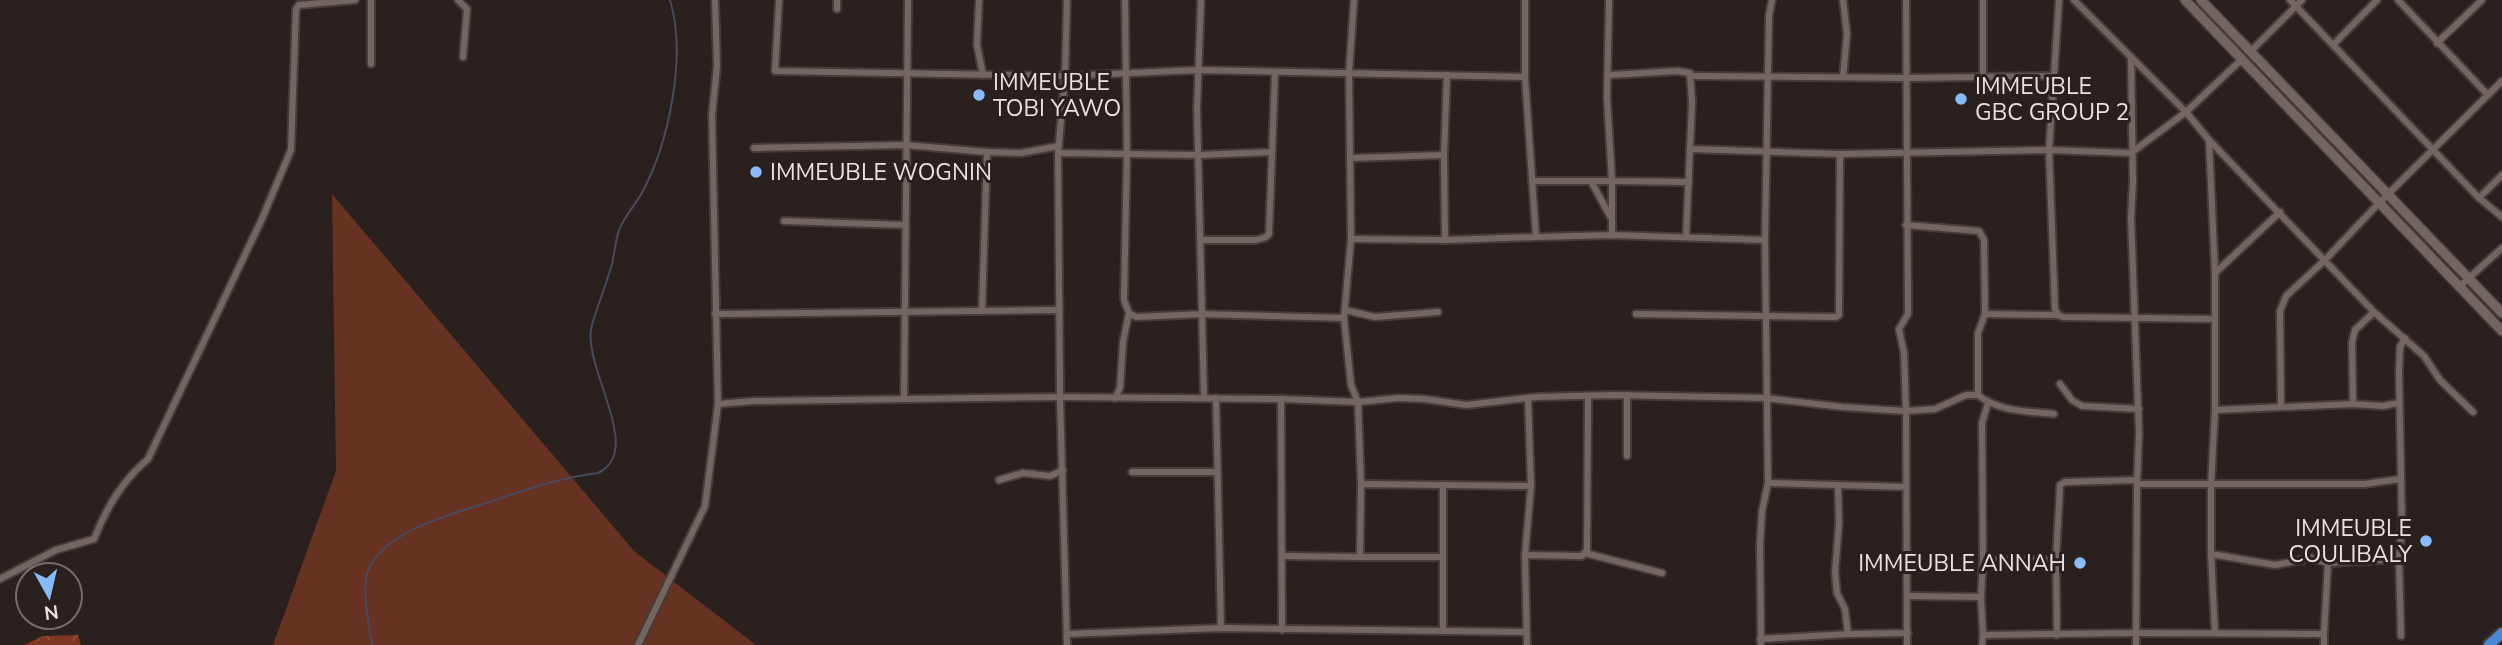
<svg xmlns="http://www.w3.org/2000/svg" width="2502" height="645" viewBox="0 0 2502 645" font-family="'Nunito Sans',sans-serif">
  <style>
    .green { fill: #683222 }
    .forest { fill: url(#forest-crowns) }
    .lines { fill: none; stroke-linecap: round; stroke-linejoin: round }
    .stream { stroke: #464b5e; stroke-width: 2 }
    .minor-casing { stroke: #463d3b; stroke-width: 10 }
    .secondary-casing { stroke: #463d3b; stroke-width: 12 }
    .trunk-casing { stroke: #463d3b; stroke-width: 14 }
    .minor { stroke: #726662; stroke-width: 6 }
    .secondary { stroke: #726662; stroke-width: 9 }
    .trunk { stroke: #4788d5; stroke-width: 10 }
    .poi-dot { fill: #87bbfb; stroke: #2a201d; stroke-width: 2.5 }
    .labels { text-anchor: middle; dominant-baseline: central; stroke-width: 6; stroke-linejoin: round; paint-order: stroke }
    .poi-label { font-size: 23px; fill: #eae2e0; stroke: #2a201d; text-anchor: start }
  </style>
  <defs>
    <pattern id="forest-crowns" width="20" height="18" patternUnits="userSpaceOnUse" patternTransform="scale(1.75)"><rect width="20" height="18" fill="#7f3520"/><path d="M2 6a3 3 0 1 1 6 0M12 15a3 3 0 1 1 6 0" fill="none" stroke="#915240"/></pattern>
  </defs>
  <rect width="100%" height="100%" fill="#2a201d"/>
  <path class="green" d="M332 194 634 551 756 645H273L336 471Z"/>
  <path class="forest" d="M78 635 81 645H24L43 636Z"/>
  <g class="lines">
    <path class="stream" d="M372 645C369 625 360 583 370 566 390 531 445 516 480 505 519 492 557 478 598 473 646 450 580 365 592 325 598 304 606 285 612 264 615 252 615 239 620 228 626 214 636 204 643 191 669 141 687 56 670 0"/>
    <g class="minor-casing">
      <g id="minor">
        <path d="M371 0V64"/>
        <path d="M458 0 467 9 463 57"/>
        <path d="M779 0 775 71 1065 76 1198 70 1525 77"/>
        <path d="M979 0 977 45 983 75"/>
        <path d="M1125 0 1127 154 1124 300 1129 313 1136 317 1202 314 1344 318"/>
        <path d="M1201 0 1197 109 1204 398"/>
        <path d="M1354 0 1349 73 1351 239 1344 318 1351 385 1358 402 1361 484"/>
        <path d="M1525 0V77L1536 237 1612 235 1765 240"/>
        <path d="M1609 0 1607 98 1612 181 1689 182"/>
        <path d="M1906 0 1908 314 1899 329 1904 353 1906 411 1907 645"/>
        <path d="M2059 0 2049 150 2055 309 2058 315 2063 317 2214 319"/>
        <path d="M2074 0 2186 112 2209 140 2374 312 2424 356 2440 380 2473 412"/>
        <path d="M2290 0 2479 198 2502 217"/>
        <path d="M2398 0 2488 95"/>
        <path d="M837 9V0"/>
        <path d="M2437 43 2482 0"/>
        <path d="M2333 45 2377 0"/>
        <path d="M2250 52 2302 0"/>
        <path d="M2131 57 2133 182 2131 217 2139 433 2137 484 2136 645"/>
        <path d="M1609 75 1678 71 1690 73 1692 103 1686 237"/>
        <path d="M1690 76 1907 78 2054 76"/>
        <path d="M1843 77 1847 34 1843 0"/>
        <path d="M1983 77V0"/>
        <path d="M2209 140 2215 273V410L2211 485V554L2215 633"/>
        <path d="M754 148 906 145 987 152 1021 153 1059 146"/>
        <path d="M1691 149 1840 154 2049 150 2131 153 2186 112 2241 60"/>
        <path d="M1058 153 1198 155 1272 152"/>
        <path d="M1352 158 1444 155"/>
        <path d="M1533 181H1612V235"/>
        <path d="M1591 181 1610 216"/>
        <path d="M2479 198 2502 175"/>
        <path d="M784 221 905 225"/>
        <path d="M1906 225 1979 231 1984 240 1985 314 2058 315"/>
        <path d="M1351 239 1445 240 1444 155 1447 75"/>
        <path d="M1201 240H1256L1266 237 1269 234 1275 73"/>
        <path d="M1445 240 1536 237"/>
        <path d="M2215 273 2280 212"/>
        <path d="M2459 287 2502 248"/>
        <path d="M1345 310 1375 317 1438 312"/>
        <path d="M982 311 987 152"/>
        <path d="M715 314 1059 310"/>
        <path d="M1636 314 1836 317 1839 315 1840 154"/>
        <path d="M2060 384 2072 400 2082 406 2139 409"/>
        <path d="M1627 395V456"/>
        <path d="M1978 395V333L1985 314"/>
        <path d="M1115 398 1120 388 1123 342 1129 313"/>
        <path d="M1216 398 1221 628"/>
        <path d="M904 399 908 0"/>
        <path d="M1281 399 1282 630"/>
        <path d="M1988 403 1982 423 1983 561 2056 560"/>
        <path d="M718 404 753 401 1060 397 1281 399 1358 402 1399 398 1425 399 1466 405 1536 397 1612 395 1766 398 1842 407 1906 411 1935 409 1966 395H1978C1999 412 2028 411 2054 414"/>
        <path d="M2353 404 2352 342 2355 330 2374 312"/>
        <path d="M2281 407 2280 311 2286 296 2325 260 2378 204 2502 81"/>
        <path d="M2215 410 2353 404 2383 406 2399 403"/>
        <path d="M1132 472H1216"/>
        <path d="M999 480 1023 473 1050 476 1063 470"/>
        <path d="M1768 483 1906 487"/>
        <path d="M2137 484H2364L2400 479"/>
        <path d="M1838 485 1839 523 1835 572 1837 593 1845 609 1848 634"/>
        <path d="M1443 486V631"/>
        <path d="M1585 553 1662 573"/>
        <path d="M2211 554 2275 565 2311 558 2328 563 2399 559"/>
        <path d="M1525 555 1582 556 1587 550 1588 397"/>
        <path d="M1282 556 1360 557 1361 484 1531 486"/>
        <path d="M1360 557H1443"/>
        <path d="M0 579 56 550 94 539C107 507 122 481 148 459L261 221 291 150 296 9 299 5 355 0"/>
        <path d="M1908 596 1981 597 1983 635"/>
        <path d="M1981 597 1983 561"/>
        <path d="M1067 634 1221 628 1526 632"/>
        <path d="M2324 634 2328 563"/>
        <path d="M2057 635 2056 560 2060 485 2065 482 2137 480"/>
        <path d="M2401 636 2399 559 2402 526 2399 373 2400 347 2405 338"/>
        <path d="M1760 639 1848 634 1908 633"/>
        <path d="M638 645 705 506 718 404 713 166 712 115 717 66 715 0"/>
        <path d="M1067 645 1060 397 1058 153 1065 76 1067 0"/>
        <path d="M1527 645 1525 555 1531 486 1528 398"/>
        <path d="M1761 645 1760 543 1762 511 1768 483 1765 240 1769 15 1772 0"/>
        <path d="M1982 645 1983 635 2136 633 2324 634V645"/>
      </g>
    </g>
    <g class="secondary-casing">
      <g id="secondary">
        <path d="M2185 0 2502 331"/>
        <path d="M2201 0 2502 313"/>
      </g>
    </g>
    <g class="trunk-casing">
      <path id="trunk" d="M2489 645 2502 633"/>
    </g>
    <use href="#minor" class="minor"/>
    <use href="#secondary" class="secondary"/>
    <use href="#trunk" class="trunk"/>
  </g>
  <g class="poi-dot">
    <circle cx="979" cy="95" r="7"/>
    <circle cx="1961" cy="99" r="7"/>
    <circle cx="756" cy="172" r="7"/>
    <circle cx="2426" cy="541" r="7"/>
    <circle cx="2080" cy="563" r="7"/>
  </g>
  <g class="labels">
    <g class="poi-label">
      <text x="993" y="82">IMMEUBLE<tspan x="993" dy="26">TOBI YAWO</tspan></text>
      <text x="1975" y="86">IMMEUBLE<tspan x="1975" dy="26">GBC GROUP 2</tspan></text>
      <text x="770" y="172">IMMEUBLE WOGNIN</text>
      <text x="2412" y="528" text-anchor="end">IMMEUBLE<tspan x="2412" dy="26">COULIBALY</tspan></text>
      <text x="2066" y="563" text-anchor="end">IMMEUBLE ANNAH</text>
    </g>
  </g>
  <g transform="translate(49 596) rotate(172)"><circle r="33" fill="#2a201d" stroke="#776e6b" stroke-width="2"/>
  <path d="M0-5L12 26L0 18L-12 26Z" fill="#87bbfb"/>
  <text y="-10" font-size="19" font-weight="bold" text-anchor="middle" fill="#eae2e0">N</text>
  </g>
</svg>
